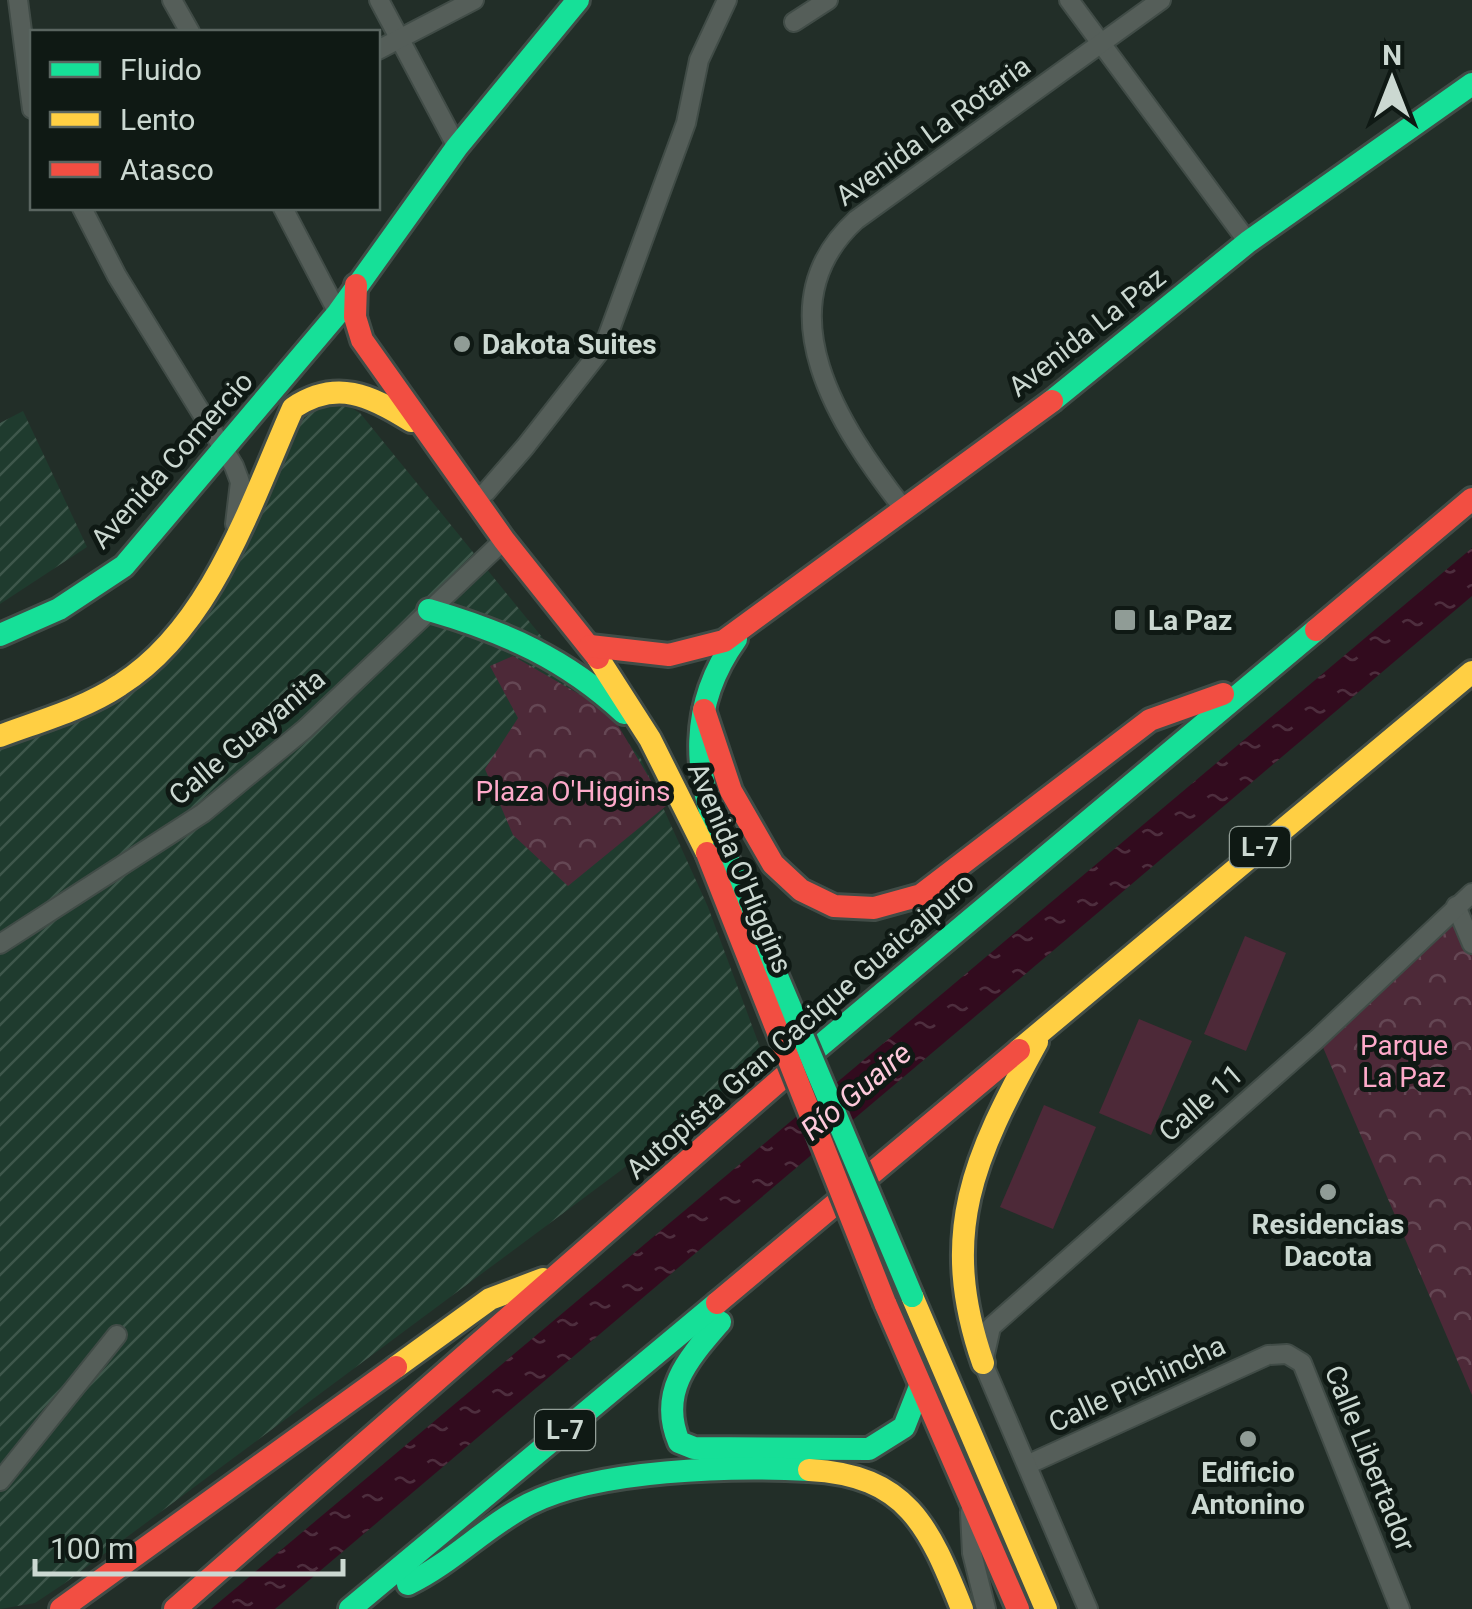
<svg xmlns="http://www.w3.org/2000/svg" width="1472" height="1609" viewBox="0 0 1472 1609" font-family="Roboto,sans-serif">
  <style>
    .industrial { fill: url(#industrial-furrows) }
    .forest { fill: url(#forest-crowns) }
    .pitch { fill: #4d2938 }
    .water { fill: url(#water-ripples) }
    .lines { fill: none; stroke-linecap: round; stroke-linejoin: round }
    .street-casing { stroke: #414c47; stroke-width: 22 }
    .fast-casing { stroke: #414c47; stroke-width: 28 }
    .slow-casing { stroke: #414c47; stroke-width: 28 }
    .jam-casing { stroke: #414c47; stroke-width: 28 }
    .street { stroke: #555e59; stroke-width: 18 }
    .fast { stroke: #16e098; stroke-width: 22 }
    .slow { stroke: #ffcf43; stroke-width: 22 }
    .jam { stroke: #f24e42; stroke-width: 22 }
    .fast-bridge-casing { stroke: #414c47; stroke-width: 28; stroke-linecap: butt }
    .jam-bridge-casing { stroke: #414c47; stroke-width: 28; stroke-linecap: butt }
    .fast-bridge { stroke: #16e098; stroke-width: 22 }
    .jam-bridge { stroke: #f24e42; stroke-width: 22 }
    .poi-dot { fill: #909c96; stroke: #0f1914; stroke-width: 4 }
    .labels { text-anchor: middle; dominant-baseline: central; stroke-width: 10; stroke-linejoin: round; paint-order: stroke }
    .shield { fill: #0f1914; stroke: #939f98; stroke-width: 2.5 }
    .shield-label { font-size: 25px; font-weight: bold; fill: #cbd8d1 }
    .street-label { font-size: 28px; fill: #cbd8d1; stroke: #0f1914 }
    .poi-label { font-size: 28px; font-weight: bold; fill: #cbd8d1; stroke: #0f1914; text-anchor: start }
    .park-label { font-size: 28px; fill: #feaaca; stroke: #0f1914 }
    .water-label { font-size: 30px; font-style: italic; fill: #fdc9db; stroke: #0f1914 }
  </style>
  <defs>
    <pattern id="industrial-furrows" width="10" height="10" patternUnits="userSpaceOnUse" patternTransform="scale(2.5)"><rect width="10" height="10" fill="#1f3b2e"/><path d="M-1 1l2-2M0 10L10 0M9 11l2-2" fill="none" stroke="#3e574b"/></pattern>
    <pattern id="forest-crowns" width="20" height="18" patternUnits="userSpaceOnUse" patternTransform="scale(2.5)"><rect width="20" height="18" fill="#4d2938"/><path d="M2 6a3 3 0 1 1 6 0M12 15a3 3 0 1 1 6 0" fill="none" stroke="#654754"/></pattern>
    <pattern id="water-ripples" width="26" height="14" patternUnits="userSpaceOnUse" patternTransform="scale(2.5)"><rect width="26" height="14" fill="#320b1e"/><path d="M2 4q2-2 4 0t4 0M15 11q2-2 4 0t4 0" fill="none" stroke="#4e2e3e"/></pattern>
  </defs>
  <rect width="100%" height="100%" fill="#222e28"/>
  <g class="industrial">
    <path d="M339 401 360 413 641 759 708 907 764 1058 620 1171 65 1583 35 1603 0 1609V749L100 712 140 686 215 600 240 538 308 407Z"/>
    <path d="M23 411 87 547 0 604V423Z"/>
  </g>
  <g class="forest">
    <path d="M513 656 610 712 666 806 568 886 513 835 485 769 518 718 490 666Z"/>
    <path d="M1457 914 1472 951V1395L1322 1045Z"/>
  </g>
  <g class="pitch">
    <path d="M1245 936 1286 953 1246 1051 1204 1034Z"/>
    <path d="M1139 1019 1192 1041 1151 1135 1099 1113Z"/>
    <path d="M1044 1105 1096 1127 1053 1229 1000 1207Z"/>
  </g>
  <path class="water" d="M1472 548V596L275 1609H211Z"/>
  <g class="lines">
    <g class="street-casing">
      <g id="street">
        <path d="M18 0 32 109"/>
        <path d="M172 0 190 32"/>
        <path d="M379 0 457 147"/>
        <path d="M1069 0 1248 242"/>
        <path d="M794 22 828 0"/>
        <path d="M378 50 474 0"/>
        <path d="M82 208 117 276 234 466 240 482 235 524"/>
        <path d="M283 208 338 313"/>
        <path d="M473 498 486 492 525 447 604 346 686 123 699 60 727 0"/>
        <path d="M903 508C841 429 760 308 856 220L1161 0"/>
        <path d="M1456 906 1472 944"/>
        <path d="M0 944 203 813 305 729 504 540"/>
        <path d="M1029 1464 1268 1355 1287 1354 1302 1363 1400 1609"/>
        <path d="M0 1481 117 1335"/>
        <path d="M970 1512 972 1553 986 1609"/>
        <path d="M1088 1609 983 1363 991 1327 1317 1039 1472 893"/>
      </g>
    </g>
    <g class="fast-casing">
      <g id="fast">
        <path d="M1052 401 1248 242 1472 84"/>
        <path d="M429 610C505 632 566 659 624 713"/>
        <path d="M0 635 59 609 124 566 338 313 457 147 578 0"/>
        <path d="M723 848C693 775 688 706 736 639"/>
        <path d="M796 1066 1316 630"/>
        <path d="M720 1322C688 1359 658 1392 679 1442L694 1448 869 1449 904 1427 919 1389"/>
        <path d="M408 1584C452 1563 486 1526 529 1504 598 1469 732 1466 809 1470"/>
        <path d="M350 1609 717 1303"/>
      </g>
    </g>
    <g class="slow-casing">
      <g id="slow">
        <path d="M598 658 650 739 707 853"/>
        <path d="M0 736C40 721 84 709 120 685 212 627 251 502 293 408 336 379 370 395 411 421"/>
        <path d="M1019 1050 1472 672"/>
        <path d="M912 1296 1046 1609"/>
        <path d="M983 1363C938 1233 974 1157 1037 1042"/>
        <path d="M396 1367 490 1299 543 1279"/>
        <path d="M809 1470C907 1475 929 1526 962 1609"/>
      </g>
    </g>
    <g class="jam-casing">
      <g id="jam">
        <path d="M356 285 355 317 362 340 504 540 598 658"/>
        <path d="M1316 630 1472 499"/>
        <path d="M590 646 669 655 724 641 1052 401"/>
        <path d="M704 710 731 791 773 864 801 890 834 906 874 908 921 895 1150 720 1223 694"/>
        <path d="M717 1303 1019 1050"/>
        <path d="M885 1303 1018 1609"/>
        <path d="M61 1609 396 1367"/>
        <path d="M175 1609 796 1066"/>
      </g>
    </g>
    <use href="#street" class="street"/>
    <use href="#fast" class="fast"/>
    <use href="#slow" class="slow"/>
    <use href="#jam" class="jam"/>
    <g class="fast-bridge-casing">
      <path id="fast-bridge" d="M723 848 912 1296"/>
    </g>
    <g class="jam-bridge-casing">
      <path id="jam-bridge" d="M707 853 885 1303"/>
    </g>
    <use href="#fast-bridge" class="fast-bridge"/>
    <use href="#jam-bridge" class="jam-bridge"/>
  </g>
  <g class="poi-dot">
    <circle cx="462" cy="344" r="10"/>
    <rect x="1113" y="608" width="24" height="24" rx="5"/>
    <circle cx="1328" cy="1192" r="10"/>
    <circle cx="1248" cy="1439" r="10"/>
  </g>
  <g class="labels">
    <g class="shield">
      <rect x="1230" y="827" width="60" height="40" rx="8"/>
      <rect x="535" y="1410" width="60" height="40" rx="8"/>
    </g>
    <g class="shield-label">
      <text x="1260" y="847">L-7</text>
      <text x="565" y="1430">L-7</text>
    </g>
    <g class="street-label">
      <text transform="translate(933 131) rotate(-36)">Avenida La Rotaria</text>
      <text transform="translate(1087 332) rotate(-38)">Avenida La Paz</text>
      <text transform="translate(172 460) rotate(-48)">Avenida Comercio</text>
      <text transform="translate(247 737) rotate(-40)">Calle Guayanita</text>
      <text transform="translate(740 868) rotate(67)">Avenida O'Higgins</text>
      <text transform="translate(800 1026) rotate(-41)">Autopista Gran Cacique Guaicaipuro</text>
      <text transform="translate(1201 1103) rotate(-41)">Calle 11</text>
      <text transform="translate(1137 1384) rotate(-25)">Calle Pichincha</text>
      <text transform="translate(1370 1458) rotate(68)">Calle Libertador</text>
    </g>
    <g class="poi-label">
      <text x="482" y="344">Dakota Suites</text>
      <text x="1148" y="620">La Paz</text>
      <text x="1328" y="1224" text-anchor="middle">Residencias<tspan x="1328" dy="32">Dacota</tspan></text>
      <text x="1248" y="1472" text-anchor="middle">Edificio<tspan x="1248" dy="32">Antonino</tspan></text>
    </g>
    <g class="park-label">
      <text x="573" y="791">Plaza O'Higgins</text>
      <text x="1404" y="1045">Parque<tspan x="1404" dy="32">La Paz</tspan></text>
    </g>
    <g class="water-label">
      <text transform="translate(856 1091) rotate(-40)">Río Guaire</text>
    </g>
  </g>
  <rect x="30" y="30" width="350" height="180" fill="#0f1914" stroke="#5a6560" stroke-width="2.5"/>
  <rect x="50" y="62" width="50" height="15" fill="#16e098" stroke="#5a6560" stroke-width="2.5"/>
  <text x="120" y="80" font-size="30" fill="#cbd8d1">Fluido</text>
  <rect x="50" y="112" width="50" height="15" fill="#ffcf43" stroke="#5a6560" stroke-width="2.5"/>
  <text x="120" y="130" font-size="30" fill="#cbd8d1">Lento</text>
  <rect x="50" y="162" width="50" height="15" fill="#f24e42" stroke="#5a6560" stroke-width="2.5"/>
  <text x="120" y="180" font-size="30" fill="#cbd8d1">Atasco</text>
  <g transform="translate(1392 80)" stroke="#0f1914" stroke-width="8" paint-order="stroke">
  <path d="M0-8L18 38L0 25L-18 38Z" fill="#cbd8d1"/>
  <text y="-15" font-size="28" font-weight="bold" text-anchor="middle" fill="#cbd8d1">N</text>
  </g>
  <path d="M35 1559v15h308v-15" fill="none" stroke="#cbd8d1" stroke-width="5"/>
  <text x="50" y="1559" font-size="30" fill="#cbd8d1" stroke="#0f1914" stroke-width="8" paint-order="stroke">100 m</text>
</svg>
